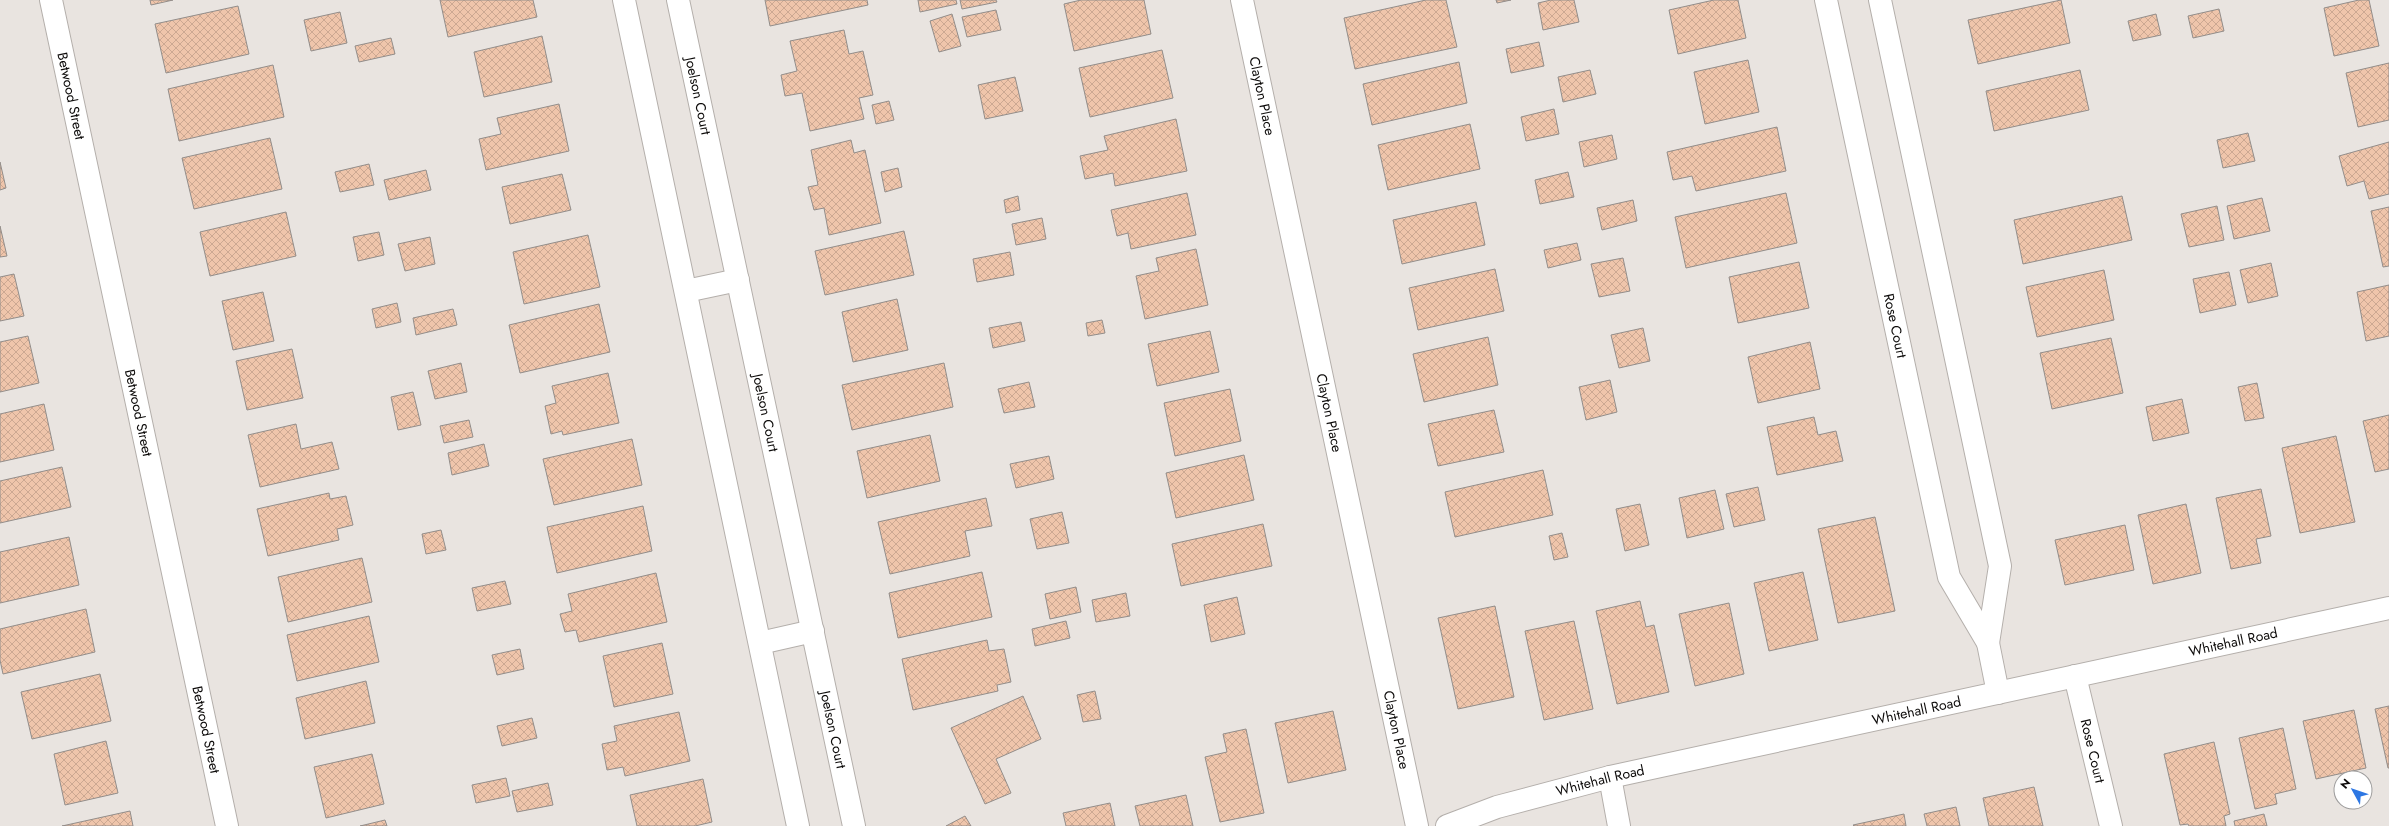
<svg xmlns="http://www.w3.org/2000/svg" width="2389" height="826" viewBox="0 0 2389 826" font-family="Jost,sans-serif">
  <style>
    .building { fill: url(#building-cross-hatch); stroke: #928d8a }
    .lines { fill: none; stroke-linecap: round; stroke-linejoin: round }
    .minor-casing { stroke: #b4afab; stroke-width: 24 }
    .tertiary-casing { stroke: #b4afab; stroke-width: 24 }
    .minor { stroke: #fff; stroke-width: 22 }
    .tertiary { stroke: #fff; stroke-width: 22 }
    .labels { text-anchor: middle; dominant-baseline: central; stroke-width: 3; stroke-linejoin: round; paint-order: stroke }
    .street-label { font-size: 14px; fill: #0d0b0a; stroke: #fff }
  </style>
  <defs>
    <pattern id="building-cross-hatch" width="8" height="8" patternUnits="userSpaceOnUse"><rect width="8" height="8" fill="#efc5ab"/><path d="M0 0l8 8M0 8l8-8" fill="none" stroke="#cca892"/></pattern>
  </defs>
  <rect width="100%" height="100%" fill="#e9e4e0"/>
  <g class="building">
    <path d="M150 0H173L151 5Z"/>
    <path d="M440 0H533L537 17 448 37Z"/>
    <path d="M765 0H867L868 5 770 26Z"/>
    <path d="M918 0H956L957 4 920 12Z"/>
    <path d="M960 0H996L997 2 962 9Z"/>
    <path d="M1081 0H1144L1151 34 1074 51 1064 4Z"/>
    <path d="M1426 0H1446L1457 47 1355 69 1344 18Z"/>
    <path d="M1496 0H1511L1497 3Z"/>
    <path d="M1551 0H1574L1579 22 1543 30 1538 3Z"/>
    <path d="M1714 0H1738L1746 38 1678 54 1669 10Z"/>
    <path d="M2061 0 2070 43 1978 64 1968 20Z"/>
    <path d="M2359 0H2369L2379 46 2334 56 2324 8Z"/>
    <path d="M238 6 249 54 166 73 155 24Z"/>
    <path d="M2219 9 2224 31 2193 38 2188 16Z"/>
    <path d="M996 10 1001 30 967 37 962 17Z"/>
    <path d="M340 12 347 43 311 51 304 20Z"/>
    <path d="M952 14 961 46 939 52 930 21Z"/>
    <path d="M2156 14 2161 35 2133 41 2128 21Z"/>
    <path d="M844 30 849 54 863 51 873 95 859 98 864 119 810 131 802 93 785 96 781 75 797 71 790 41Z"/>
    <path d="M542 36 552 82 484 97 474 52Z"/>
    <path d="M391 38 395 54 359 62 355 46Z"/>
    <path d="M1539 42 1544 66 1511 73 1506 49Z"/>
    <path d="M1162 50 1173 98 1090 117 1079 68Z"/>
    <path d="M1748 60 1759 112 1705 124 1694 72Z"/>
    <path d="M1459 62 1467 103 1372 125 1363 84Z"/>
    <path d="M2389 63V120L2358 127 2346 73Z"/>
    <path d="M273 65 284 117 179 141 168 89Z"/>
    <path d="M1590 70 1596 94 1563 102 1558 77Z"/>
    <path d="M2080 70 2089 110 1994 131 1986 91Z"/>
    <path d="M1015 77 1023 111 985 119 978 85Z"/>
    <path d="M889 101 894 120 876 124 872 105Z"/>
    <path d="M559 104 569 151 486 170 479 139 501 134 497 118Z"/>
    <path d="M1554 109 1559 134 1526 141 1521 117Z"/>
    <path d="M1176 119 1187 171 1115 186 1113 173 1085 179 1080 156 1108 150 1104 136Z"/>
    <path d="M1470 124 1480 169 1388 190 1378 145Z"/>
    <path d="M1777 127 1786 171 1696 191 1692 176 1673 180 1667 152Z"/>
    <path d="M2248 133 2255 161 2223 168 2217 140Z"/>
    <path d="M1612 135 1617 159 1584 167 1579 142Z"/>
    <path d="M270 138 282 189 194 209 182 158Z"/>
    <path d="M851 140 854 153 865 150 881 223 829 235 824 208 814 210 808 187 818 185 811 150Z"/>
    <path d="M2389 142V194L2369 199 2364 181 2347 186 2339 156Z"/>
    <path d="M0 162 6 188 0 190Z"/>
    <path d="M369 164 374 185 340 192 335 172Z"/>
    <path d="M898 168 902 187 885 192 881 172Z"/>
    <path d="M426 170 431 190 389 200 384 180Z"/>
    <path d="M1568 172 1574 197 1540 204 1535 180Z"/>
    <path d="M562 174 571 210 510 224 502 187Z"/>
    <path d="M1187 193 1196 235 1131 249 1128 233 1117 236 1111 210Z"/>
    <path d="M1786 193 1797 243 1686 268 1675 217Z"/>
    <path d="M1018 196 1020 210 1006 213 1004 200Z"/>
    <path d="M2122 196 2132 240 2023 264 2014 220Z"/>
    <path d="M2262 198 2270 231 2234 239 2227 206Z"/>
    <path d="M1633 200 1637 221 1602 230 1597 208Z"/>
    <path d="M1476 202 1485 245 1402 264 1393 220Z"/>
    <path d="M2217 206 2224 240 2189 247 2181 214Z"/>
    <path d="M2389 207V266L2383 267 2371 211Z"/>
    <path d="M286 212 296 256 210 276 200 232Z"/>
    <path d="M1042 218 1046 239 1016 245 1012 224Z"/>
    <path d="M0 226 7 256 0 257Z"/>
    <path d="M904 231 914 275 825 295 815 251Z"/>
    <path d="M379 232 384 255 358 261 353 237Z"/>
    <path d="M588 235 600 287 524 304 513 252Z"/>
    <path d="M430 237 435 264 405 271 398 244Z"/>
    <path d="M1577 243 1581 260 1548 268 1544 250Z"/>
    <path d="M1196 249 1208 305 1145 319 1136 276 1159 271 1156 258Z"/>
    <path d="M1010 252 1014 275 977 282 973 259Z"/>
    <path d="M1623 258 1630 291 1599 297 1591 264Z"/>
    <path d="M1799 262 1809 308 1738 323 1729 277Z"/>
    <path d="M2271 263 2278 296 2248 303 2240 270Z"/>
    <path d="M1495 269 1504 311 1418 330 1409 288Z"/>
    <path d="M2104 270 2114 320 2037 337 2026 287Z"/>
    <path d="M2229 272 2236 305 2200 313 2193 279Z"/>
    <path d="M14 274 24 316 0 321V277Z"/>
    <path d="M2389 285V336L2366 341 2357 292Z"/>
    <path d="M263 292 274 341 233 350 222 301Z"/>
    <path d="M897 299 908 350 853 362 842 312Z"/>
    <path d="M397 303 401 322 376 328 372 309Z"/>
    <path d="M599 304 610 352 520 373 509 325Z"/>
    <path d="M453 309 457 325 416 335 413 318Z"/>
    <path d="M1102 320 1105 333 1088 336 1086 323Z"/>
    <path d="M1021 322 1025 341 993 348 989 328Z"/>
    <path d="M1643 328 1650 361 1619 368 1611 335Z"/>
    <path d="M1210 331 1219 372 1157 386 1148 344Z"/>
    <path d="M28 336 39 383 0 392V342Z"/>
    <path d="M1488 337 1498 385 1424 402 1413 354Z"/>
    <path d="M2111 338 2123 393 2052 409 2040 353Z"/>
    <path d="M1810 342 1820 389 1758 403 1748 357Z"/>
    <path d="M292 349 303 398 247 410 236 361Z"/>
    <path d="M461 363 467 392 435 399 428 371Z"/>
    <path d="M944 363 953 407 852 430 842 385Z"/>
    <path d="M608 373 619 423 563 435 562 431 551 434 545 406 556 403 552 386Z"/>
    <path d="M1610 380 1617 412 1586 420 1579 387Z"/>
    <path d="M1029 382 1035 407 1004 413 998 389Z"/>
    <path d="M2257 383 2264 418 2245 421 2238 387Z"/>
    <path d="M1230 389 1241 441 1175 456 1164 403Z"/>
    <path d="M413 392 421 425 398 430 391 397Z"/>
    <path d="M2182 399 2189 433 2153 441 2146 407Z"/>
    <path d="M44 404 54 450 0 462V414Z"/>
    <path d="M1494 410 1504 452 1438 466 1428 424Z"/>
    <path d="M2389 415V469L2375 472 2363 421Z"/>
    <path d="M1814 417 1818 435 1836 431 1843 461 1777 475 1767 427Z"/>
    <path d="M469 420 473 437 444 443 440 426Z"/>
    <path d="M296 424 301 449 332 442 339 469 260 487 248 435Z"/>
    <path d="M930 435 940 481 867 498 857 451Z"/>
    <path d="M2336 436 2355 522 2300 533 2282 448Z"/>
    <path d="M632 439 642 485 554 505 543 459Z"/>
    <path d="M484 444 489 466 452 475 448 453Z"/>
    <path d="M1244 455 1254 500 1176 518 1166 473Z"/>
    <path d="M1049 456 1054 479 1016 488 1010 464Z"/>
    <path d="M62 467 71 507 0 523V481Z"/>
    <path d="M1543 470 1553 515 1455 537 1445 492Z"/>
    <path d="M1758 487 1765 520 1734 527 1726 494Z"/>
    <path d="M2261 489 2271 536 2256 539 2261 563 2231 569 2216 498Z"/>
    <path d="M1715 490 1724 529 1687 538 1679 498Z"/>
    <path d="M329 493 330 499 346 496 353 525 337 529 339 540 268 556 257 509Z"/>
    <path d="M986 498 992 526 965 531 970 556 890 574 878 522Z"/>
    <path d="M1640 504 1649 545 1625 551 1616 509Z"/>
    <path d="M2186 504 2201 573 2153 584 2138 515Z"/>
    <path d="M643 506 652 551 557 573 547 527Z"/>
    <path d="M1062 512 1069 543 1037 549 1030 519Z"/>
    <path d="M1875 517 1895 611 1838 623 1818 529Z"/>
    <path d="M1263 524 1272 566 1181 586 1172 544Z"/>
    <path d="M2125 525 2134 570 2065 585 2055 540Z"/>
    <path d="M441 530 446 550 426 554 422 534Z"/>
    <path d="M1562 533 1568 557 1554 560 1549 536Z"/>
    <path d="M69 537 79 585 0 603V552Z"/>
    <path d="M362 558 372 602 288 622 278 577Z"/>
    <path d="M982 572 992 617 898 638 889 593Z"/>
    <path d="M1803 572 1818 640 1769 651 1754 583Z"/>
    <path d="M656 573 667 622 579 642 576 630 565 632 560 614 572 611 568 594Z"/>
    <path d="M505 581 511 604 477 611 472 588Z"/>
    <path d="M1076 587 1081 612 1050 619 1045 594Z"/>
    <path d="M1126 593 1130 616 1096 622 1092 600Z"/>
    <path d="M1237 597 1245 634 1211 642 1204 605Z"/>
    <path d="M1640 601 1646 627 1654 625 1669 692 1617 704 1596 611Z"/>
    <path d="M1729 603 1744 674 1695 686 1679 614Z"/>
    <path d="M1495 606 1514 697 1458 709 1438 618Z"/>
    <path d="M86 609 95 652 3 674 0 660V629Z"/>
    <path d="M369 616 379 662 297 681 287 635Z"/>
    <path d="M1066 621 1070 638 1035 646 1032 629Z"/>
    <path d="M1574 621 1593 709 1544 720 1525 631Z"/>
    <path d="M987 640 989 651 1004 649 1011 682 997 685 998 691 913 710 902 659Z"/>
    <path d="M662 643 673 694 614 707 603 656Z"/>
    <path d="M520 649 524 669 497 675 492 655Z"/>
    <path d="M100 674 111 721 32 739 21 692Z"/>
    <path d="M366 681 375 723 305 739 296 698Z"/>
    <path d="M1095 691 1101 719 1083 722 1077 695Z"/>
    <path d="M1023 696 1041 739 996 759 1011 793 985 804 951 728Z"/>
    <path d="M2389 706V768H2388L2375 709Z"/>
    <path d="M2354 710 2366 768 2316 779 2303 721Z"/>
    <path d="M1333 711 1346 770 1288 783 1275 723Z"/>
    <path d="M679 712 690 761 625 776 623 767 607 770 602 744 617 741 614 726Z"/>
    <path d="M532 718 537 738 502 746 497 726Z"/>
    <path d="M2283 728 2296 789 2275 794 2277 804 2255 809 2239 738Z"/>
    <path d="M1246 729 1264 813 1220 822 1205 757 1227 752 1223 734Z"/>
    <path d="M106 741 118 793 65 805 54 754Z"/>
    <path d="M2214 742 2230 814 2224 816 2226 826H2189L2188 824 2180 825 2164 754Z"/>
    <path d="M372 754 384 804 326 818 314 767Z"/>
    <path d="M506 778 510 796 476 803 472 785Z"/>
    <path d="M703 779 712 822 695 826H637L630 795Z"/>
    <path d="M548 783 553 805 517 812 512 791Z"/>
    <path d="M2034 787 2043 826H1989L1983 798Z"/>
    <path d="M1186 795 1193 826H1140L1135 806Z"/>
    <path d="M1110 803 1115 826H1066L1063 813Z"/>
    <path d="M1956 807 1960 826H1927L1924 814Z"/>
    <path d="M130 811 133 826H62Z"/>
    <path d="M1904 814 1906 826H1854L1853 825Z"/>
    <path d="M2264 814 2267 826H2235L2234 821Z"/>
    <path d="M965 816 971 826H946Z"/>
    <path d="M385 820 387 826H360Z"/>
  </g>
  <g class="lines">
    <g class="minor-casing">
      <g id="minor">
        <path id="s1" d="M51 0 227 826"/>
        <path d="M624 0 798 826"/>
        <path id="s2" d="M678 0 854 826"/>
        <path id="s3" d="M1242 0 1417 826"/>
        <path id="s4" d="M1826 0 1949 577 1988 643 1998 693"/>
        <path d="M1880 0 2000 566 1988 643"/>
        <path d="M686 291 738 280"/>
        <path d="M760 643 813 631"/>
        <path id="s5" d="M2075 676 2111 826"/>
        <path d="M1610 777 1619 826"/>
      </g>
    </g>
    <g class="tertiary-casing">
      <g id="tertiary">
        <path id="s6" d="M1447 826 1497 807 1610 777 2389 608"/>
      </g>
    </g>
    <use href="#minor" class="minor"/>
    <use href="#tertiary" class="tertiary"/>
  </g>
  <g class="labels">
    <g class="street-label">
      <text stroke="none"><textPath href="#s1" startOffset="98">Betwood Street</textPath></text>
      <text stroke="none"><textPath href="#s2" startOffset="98">Joelson Court</textPath></text>
      <text stroke="none"><textPath href="#s3" startOffset="98">Clayton Place</textPath></text>
      <text stroke="none"><textPath href="#s4" startOffset="333">Rose Court</textPath></text>
      <text stroke="none"><textPath href="#s1" startOffset="422">Betwood Street</textPath></text>
      <text stroke="none"><textPath href="#s2" startOffset="422">Joelson Court</textPath></text>
      <text stroke="none"><textPath href="#s3" startOffset="422">Clayton Place</textPath></text>
      <text stroke="none"><textPath href="#s6" startOffset="808">Whitehall Road</textPath></text>
      <text stroke="none"><textPath href="#s6" startOffset="484">Whitehall Road</textPath></text>
      <text stroke="none"><textPath href="#s1" startOffset="746">Betwood Street</textPath></text>
      <text stroke="none"><textPath href="#s2" startOffset="746">Joelson Court</textPath></text>
      <text stroke="none"><textPath href="#s3" startOffset="746">Clayton Place</textPath></text>
      <text stroke="none"><textPath href="#s5" startOffset="77">Rose Court</textPath></text>
      <text stroke="none"><textPath href="#s6" startOffset="160">Whitehall Road</textPath></text>
    </g>
  </g>
  <g transform="translate(2353 790) rotate(310)"><circle r="19" fill="#ffffff" stroke="#9e9d9d"/>
  <path d="M0-3L7 15L0 10L-7 15Z" fill="#2d77e3"/>
  <text y="-6" font-size="11" font-weight="bold" text-anchor="middle" fill="#0d0b0a">N</text>
  </g>
</svg>
